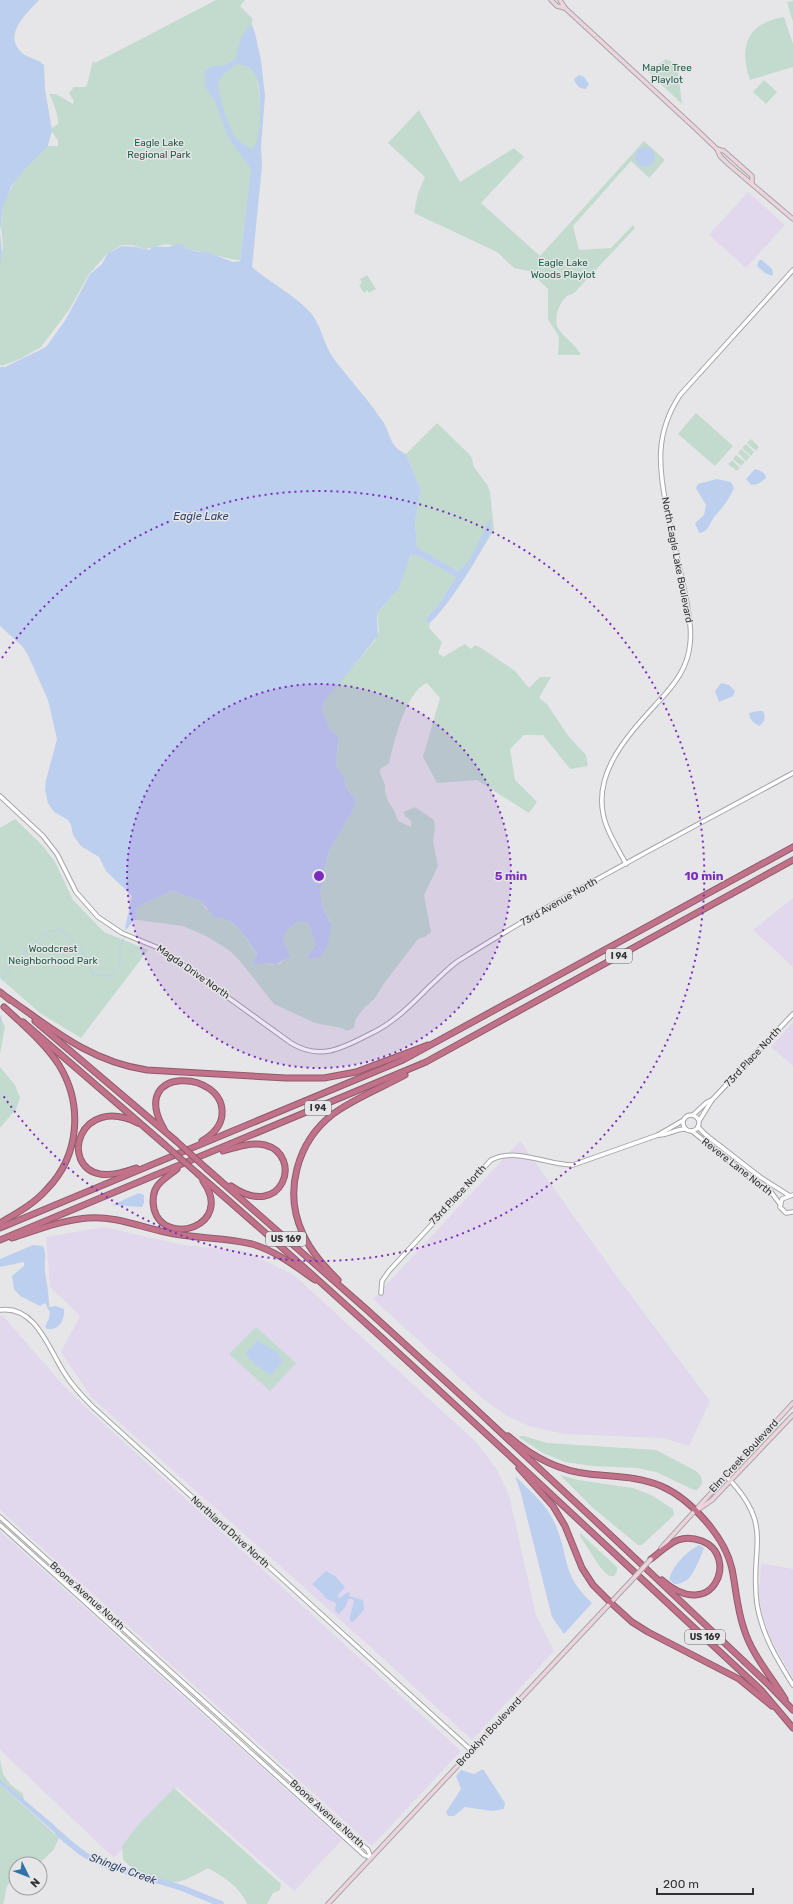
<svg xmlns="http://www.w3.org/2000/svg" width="793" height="1904" viewBox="0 0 793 1904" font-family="Rubik,sans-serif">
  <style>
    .commercial { fill: #e1d8ed }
    .green { fill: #c2dbce }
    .water { fill: #bdcfef; fill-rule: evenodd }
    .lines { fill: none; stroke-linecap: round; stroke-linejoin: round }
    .stream { stroke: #bdcfef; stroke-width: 1 }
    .river { stroke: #bdcfef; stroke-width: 6 }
    .tertiary-casing { stroke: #a5a6a8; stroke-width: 5.5 }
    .secondary-casing { stroke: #a5a6a8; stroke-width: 5.5 }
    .motorway-casing { stroke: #905b6c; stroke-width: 7 }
    .tertiary { stroke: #fff; stroke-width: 3.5 }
    .secondary { stroke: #edd4dc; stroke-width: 3.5 }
    .motorway { stroke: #c2718a; stroke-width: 5 }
    .secondary-bridge-casing { stroke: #a5a6a8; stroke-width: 5.5; stroke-linecap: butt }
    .motorway-bridge-casing { stroke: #905b6c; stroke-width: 7; stroke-linecap: butt }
    .secondary-bridge { stroke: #edd4dc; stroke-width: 3.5 }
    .motorway-bridge { stroke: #c2718a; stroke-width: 5 }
    .ring { fill: none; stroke: #7b2cbf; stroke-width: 2; stroke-dasharray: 2 4 }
    .labels { text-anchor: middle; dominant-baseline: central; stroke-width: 3; stroke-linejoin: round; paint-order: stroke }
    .shield { fill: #e6e6e8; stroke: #686869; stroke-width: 1 }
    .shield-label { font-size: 9px; font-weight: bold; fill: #323233 }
    .park-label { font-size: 10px; fill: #1b5d44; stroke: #e6e6e8 }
    .street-label { font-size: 10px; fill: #323233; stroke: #e6e6e8 }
    .water-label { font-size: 11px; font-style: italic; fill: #2d456f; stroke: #e6e6e8 }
    .centre { fill: #7b2cbf; stroke: #e6e6e8; stroke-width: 2 }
    .ring-label { font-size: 12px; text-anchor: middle; font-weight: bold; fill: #7b2cbf; stroke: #e6e6e8; stroke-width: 3; stroke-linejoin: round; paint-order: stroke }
  </style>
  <rect width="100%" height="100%" fill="#e6e6e8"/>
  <g class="commercial">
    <path d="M748 192 785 225 746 268 709 235Z"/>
    <path d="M793 898V967L753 930Z"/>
    <path d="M793 1022V1066L771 1047Z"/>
    <path d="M520 1141 607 1263 710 1401 689 1446 663 1438 564 1434 529 1426 506 1415 484 1400 373 1299Z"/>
    <path d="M104 1227 183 1245 245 1251 294 1275 476 1442 496 1468 509 1495 536 1615 554 1651 472 1740 375 1651 92 1398 61 1352 80 1316 50 1287 46 1237Z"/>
    <path d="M0 1316H3L64 1386 93 1414 461 1751 372 1846 0 1510Z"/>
    <path d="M0 1531 342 1840 294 1891 177 1787 114 1858 0 1750Z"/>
    <path d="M761 1563 793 1569V1678L769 1636 762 1614 759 1593Z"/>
  </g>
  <g class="green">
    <path d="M216 0H245L240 6 252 18 253 49 261 107 258 153 251 173 240 260H236L166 244 146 249 131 245H122L108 253 89 274 69 310 41 347 22 358 2 366 0 365V257L3 249 1 225 4 199 11 189 20 168 39 146H58V140L51 131 52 128 58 124C59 118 53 100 49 94H56L73 104 74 101 69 93 74 87H85L87 85 93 61 95 63Z"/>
    <path d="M793 1V22L787 2Z"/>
    <path d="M784 17 793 44V67L750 80C738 46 748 23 784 17Z"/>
    <path d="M666 59 677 64 682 104 648 72Z"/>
    <path d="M764 80 777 92 766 104 753 92Z"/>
    <path d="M419 110 460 182 514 148 524 157 481 203 540 256 644 141 665 160 649 178 631 161 573 226 579 250 611 248 633 225 635 228 575 292C573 294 569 295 567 296 558 304 552 322 560 331 567 340 576 345 581 355H558L559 337 548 319V289L529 271 514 268 497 252 414 213 418 193 425 177 388 143Z"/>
    <path d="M367 275 376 289 369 293 367 290 364 293 359 285 362 283 360 279Z"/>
    <path d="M696 413 733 446 715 466 678 434Z"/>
    <path d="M437 423 471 456 474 467 488 486 490 492 494 530 467 574 453 569 417 547 415 522 421 490 406 454Z"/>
    <path d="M751 439 759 447 756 451 747 443Z"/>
    <path d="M746 444 754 452 751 456 742 448Z"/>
    <path d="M741 449 750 457 746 461 738 453Z"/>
    <path d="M736 455 745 462 741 466 733 459Z"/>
    <path d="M732 460 740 468 737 471 728 464Z"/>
    <path d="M412 555 418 556 456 577 441 601 425 620 428 624 430 623 429 628 442 642 438 653 443 657 465 644 471 649 475 645 481 648 515 671 529 688 540 677H551L539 698 547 704 569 737 586 755 588 766 570 769 543 735H524L510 749 515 780 537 802 529 813 477 780 437 783 423 757 440 698 427 683C406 691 394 742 389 763L380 769V773L385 785V791L388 801 394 810 398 821 411 827V821L405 816 404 812 415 807 434 820 435 827 433 841 438 866 424 895 431 932 425 937 418 939 385 982 375 998 362 1010 355 1021 354 1028 347 1031 342 1028 315 1023 274 1004 239 960 229 950 206 936 183 926 137 920 136 910 139 906 172 891 201 901 206 909 228 920 240 929 257 955 253 963 255 965 266 963 271 965 280 964 283 960 291 958 283 940 288 929 299 921 308 923 316 945 308 955 309 959 322 957 329 941 330 927V921L322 906 320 891 325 879 326 863 329 851 352 812 355 805V799L346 787 344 776 336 767 338 740 335 733 330 730 322 708 324 702 336 686 375 641 379 631 377 613 399 588 406 564Z"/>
    <path d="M15 819 43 846 55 862 73 900 104 932 148 950 81 1038 40 1013 0 978V828Z"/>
    <path d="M0 1016 5 1027 0 1054Z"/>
    <path d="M0 1067 15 1085 20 1098 16 1109 0 1128Z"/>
    <path d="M256 1327 296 1363 270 1391 229 1354Z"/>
    <path d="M519 1436H524L547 1443 656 1450 696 1471 701 1476 702 1484 697 1490H694L656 1472 637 1468 593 1466 565 1462 543 1453 520 1438Z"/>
    <path d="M560 1475 578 1480 633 1488 651 1495 673 1509 674 1515 642 1545H638L592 1507Z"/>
    <path d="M580 1533 617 1567V1572L614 1576H609L600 1567 580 1536Z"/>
    <path d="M0 1759 3 1774 11 1785 23 1794 24 1800 0 1779Z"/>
    <path d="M0 1784 59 1838 54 1849 41 1862C34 1857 21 1853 16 1864 14 1869 15 1875 14 1879 3 1885 7 1895 3 1904H0Z"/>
    <path d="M174 1788 281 1884 280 1890 273 1893 267 1904H247C241 1888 223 1876 208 1868 198 1873 187 1881 176 1882 157 1882 135 1874 123 1859L122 1846 138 1825Z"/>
  </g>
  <g class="water">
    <path d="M0 0H39C27 13 2 35 22 53 29 58 38 59 44 65L45 89 52 130 48 146 22 172 12 185 3 207 0 232 2 252 0 266Z"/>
    <path d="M252 25 255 33 261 60 265 96 261 147 262 166 252 267C270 283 294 294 311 313 322 327 324 346 334 359 349 379 367 398 381 419 392 433 387 445 406 454L421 490 415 522 417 547 457 571C471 567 482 531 490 519 491 522 492 526 491 528 488 545 443 615 428 624L425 620 441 601 456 577 418 556 412 555 410 557 399 588 377 613 378 636 324 702 322 708 330 730 337 735 338 740 336 767 344 776 346 787 355 799V805L352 812 329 851 326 863 325 879 320 891 322 906 331 924 329 941 322 957 312 959 306 958 316 945 308 923 299 921 288 929 283 940 291 958 283 960 276 965 266 963 255 965 253 963 257 954C246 938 236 917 214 917L201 901 172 891 139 906 136 910 137 920H134L126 930 125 928 132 896 106 871 99 857 81 846 73 835 71 825 68 820 54 812 48 803 45 790 46 780 57 739 48 700 28 655 22 646 0 626V367H5L46 347 66 319 90 274 102 264 108 253 122 246 136 247 149 250 153 247C158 246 162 247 167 247 173 247 176 241 183 245L184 248 199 252H207L233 262 240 261 251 169 228 137 215 101 205 87V71L213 66 226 65 236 58C240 44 239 34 252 25ZM237 64C244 65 250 66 254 72 263 84 262 138 253 149 247 147 239 142 235 137 230 131 217 91 218 84 220 75 230 68 237 64Z"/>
    <path d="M579 75 584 77 589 84 586 89C579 89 576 85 574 79Z"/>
    <circle cx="645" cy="157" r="10"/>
    <path d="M759 260H762L772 269 773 273 772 276 765 273 757 266Z"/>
    <path d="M755 469C760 470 766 473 766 478L758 484 751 485 746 479Z"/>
    <path d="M717 479 731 482 734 488C729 500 722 508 714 517 709 524 709 532 699 533L695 523 704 515 706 505 696 488 698 484Z"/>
    <path d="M721 683 729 685 735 691 733 696 719 702 715 691Z"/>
    <path d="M758 711H763C766 716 765 723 759 726 753 722 750 721 749 713Z"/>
    <path d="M139 1193 144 1195V1203L142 1207 112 1205Z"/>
    <path d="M33 1245 43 1246C47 1254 44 1263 45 1272 47 1285 49 1293 49 1307L56 1306 64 1309C65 1320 59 1331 47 1329L45 1327 49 1318 50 1312C47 1309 47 1305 45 1303L40 1306 20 1296 14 1289 12 1276 24 1266V1262L0 1267V1259Z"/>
    <path d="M257 1340 277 1352 283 1361 271 1375 256 1365 246 1355 248 1349H251Z"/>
    <path d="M515 1476C530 1491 548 1505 556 1526 570 1560 561 1574 592 1603L564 1634 552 1617 520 1490Z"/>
    <path d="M699 1545 704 1548C702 1554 700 1557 698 1563 692 1574 689 1584 674 1584L669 1579C674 1564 685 1553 699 1545Z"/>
    <path d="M326 1571 335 1576 345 1587 338 1595 339 1598 348 1592 350 1594 349 1596 363 1600 364 1610 353 1622 350 1621C349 1613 353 1609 354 1601L352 1599H348L346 1606 339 1614 335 1611 336 1603 325 1598 323 1594 312 1584Z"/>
    <path d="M483 1769 505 1803 504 1809 492 1811 465 1807 454 1816H448L446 1812 461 1789 456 1776 461 1770 474 1774Z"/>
    <path d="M0 1779 55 1826 63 1835 64 1841 0 1784Z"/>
  </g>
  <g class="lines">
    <g class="stream">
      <path d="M2 980C8 968 35 940 47 933 50 931 55 931 59 929 76 939 87 957 93 975L110 976 120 964V947L124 938"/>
      <path d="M0 1033 1 1016"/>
    </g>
    <path class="river" d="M58 1833C67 1841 75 1848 85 1855 92 1859 99 1860 105 1865L182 1888 221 1904"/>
    <g class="tertiary-casing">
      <g id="tertiary">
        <path d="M0 796 43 836 57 854 76 892 98 917 122 933 161 949 291 1043C320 1061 343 1048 370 1034 394 1023 412 1004 431 985 440 977 448 968 458 961 566 893 681 834 793 773"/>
        <path d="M626 864C620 852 612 840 607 827 587 777 628 735 659 701 675 684 688 667 690 644 692 627 688 610 685 593 679 566 673 538 667 511 659 466 654 435 680 395L793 270"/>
        <circle cx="691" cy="1123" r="8"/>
        <path d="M693 1115 707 1102 712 1100"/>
        <path d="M699 1121 712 1100 793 1014"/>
        <path d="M698 1127 706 1135 760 1177 790 1196 793 1195"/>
        <path d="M692 1131 755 1182 771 1192 780 1204"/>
        <path d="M658 1135C667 1136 675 1129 685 1129"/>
        <path d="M790 1196 782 1199 780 1207 786 1213 793 1212"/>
        <path d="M381 1293 382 1281 389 1271 491 1160C517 1147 546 1165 573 1165L658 1135 682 1121"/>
        <path d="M0 1310C36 1305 49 1350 65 1374 73 1387 83 1397 93 1407L472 1751"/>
        <path d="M726 1476C776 1527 749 1546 757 1604 762 1635 777 1659 793 1685"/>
        <path d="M0 1517 368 1850 371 1858"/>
        <path d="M0 1525 364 1855 371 1858"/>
      </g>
    </g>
    <g class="secondary-casing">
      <g id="secondary">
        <path d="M551 0 557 6 565 8"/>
        <path d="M560 0 565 8 696 129 717 149 720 156 727 163 793 219"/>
        <path d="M717 149 724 151 752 176V183"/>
        <path d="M699 1509 712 1500 793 1415"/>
        <path d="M661 1548 793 1403"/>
        <path d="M328 1904 631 1581"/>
      </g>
    </g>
    <g class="motorway-casing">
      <g id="motorway">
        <path d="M0 992 10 1000"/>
        <path d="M8 998C52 1029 91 1062 147 1070L286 1078H324L356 1072 428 1045"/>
        <path d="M35 1021 175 1140"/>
        <path d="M23 1022 164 1144"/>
        <path d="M164 1129C127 1065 226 1069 222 1115 221 1127 212 1135 202 1141"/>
        <path d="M223 1151C236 1147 251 1142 265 1145 304 1155 283 1222 231 1186"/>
        <path d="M136 1168C125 1172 112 1176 100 1174 59 1166 79 1094 138 1123"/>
        <path d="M177 1169C171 1174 163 1179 158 1185 153 1191 152 1201 154 1209 164 1248 235 1226 203 1181"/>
        <path d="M207 1169 366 1309 466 1400 619 1543 769 1685 793 1710"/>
        <path d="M198 1174C391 1341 574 1517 761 1690L793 1728"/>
        <path d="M0 1223C17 1213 34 1204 47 1189 80 1155 83 1104 59 1065 46 1044 22 1024 4 1007"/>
        <path d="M0 1228 403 1060 793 847"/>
        <path d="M12 1238C37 1230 62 1220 88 1218 116 1216 140 1227 165 1232 194 1239 224 1237 252 1244 276 1251 295 1266 315 1280"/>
        <path d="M0 1240 426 1062 793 860"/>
        <path d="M338 1280C324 1266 311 1252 303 1234 283 1192 297 1142 333 1114 353 1099 383 1087 405 1075"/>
        <path d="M508 1436C531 1456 558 1471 589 1474 613 1477 638 1476 661 1486 691 1499 725 1537 732 1569 736 1589 737 1609 744 1629 752 1655 771 1676 785 1699"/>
        <path d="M519 1468 553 1506 565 1526 582 1568 593 1585 610 1602 632 1622 648 1632 739 1679 772 1706"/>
        <path d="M651 1559C659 1553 668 1544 678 1540 686 1537 694 1538 702 1541 740 1556 713 1625 662 1580"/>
      </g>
    </g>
    <use href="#tertiary" class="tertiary"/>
    <use href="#secondary" class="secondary"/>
    <use href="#motorway" class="motorway"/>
    <g class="secondary-bridge-casing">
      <path id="secondary-bridge" d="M631 1581 651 1559"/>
    </g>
    <g class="motorway-bridge-casing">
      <g id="motorway-bridge">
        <path d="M175 1140 207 1169"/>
        <path d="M164 1144 198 1174"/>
      </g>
    </g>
    <use href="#secondary-bridge" class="secondary-bridge"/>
    <use href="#motorway-bridge" class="motorway-bridge"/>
  </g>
  <circle cx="319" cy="876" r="192" fill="#7b2cbf" fill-opacity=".12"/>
  <g class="ring">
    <circle cx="319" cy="876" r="192"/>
    <path d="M2 658A385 385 0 1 1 2 1094"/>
  </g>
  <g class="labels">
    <g class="shield">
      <rect x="606" y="949" width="26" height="14" rx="3"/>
      <rect x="305" y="1101" width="26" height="14" rx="3"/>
      <rect x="266" y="1232" width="40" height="14" rx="3"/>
      <rect x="685" y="1630" width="40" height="14" rx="3"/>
    </g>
    <g class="shield-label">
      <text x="619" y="956">I 94</text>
      <text x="318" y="1108">I 94</text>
      <text x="286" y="1239">US 169</text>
      <text x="705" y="1637">US 169</text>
    </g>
    <g class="park-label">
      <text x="667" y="68">Maple Tree<tspan x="667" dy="12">Playlot</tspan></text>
      <text x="159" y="143">Eagle Lake<tspan x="159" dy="12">Regional Park</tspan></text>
      <text x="563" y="263">Eagle Lake<tspan x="563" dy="12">Woods Playlot</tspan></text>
      <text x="53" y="949">Woodcrest<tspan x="53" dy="12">Neighborhood Park</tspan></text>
    </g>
    <g class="street-label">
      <text transform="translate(677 560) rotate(79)">North Eagle Lake Boulevard</text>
      <text transform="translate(559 902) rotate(-30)">73rd Avenue North</text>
      <text transform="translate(193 972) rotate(35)">Magda Drive North</text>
      <text transform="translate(753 1057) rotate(-47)">73rd Place North</text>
      <text transform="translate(737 1167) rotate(38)">Revere Lane North</text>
      <text transform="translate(458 1195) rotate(-47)">73rd Place North</text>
      <text transform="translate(744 1456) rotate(-47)">Elm Creek Boulevard</text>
      <text transform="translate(230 1532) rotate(42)">Northland Drive North</text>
      <text transform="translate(87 1596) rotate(42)">Boone Avenue North</text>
      <text transform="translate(489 1732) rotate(-47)">Brooklyn Boulevard</text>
      <text transform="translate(327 1814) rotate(42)">Boone Avenue North</text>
    </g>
    <g class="water-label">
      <text x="201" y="516">Eagle Lake</text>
      <text transform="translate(123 1869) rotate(20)">Shingle Creek</text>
    </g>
  </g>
  <circle cx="319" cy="876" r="6" class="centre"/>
  <g class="ring-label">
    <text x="511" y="880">5 min</text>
    <text x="704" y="880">10 min</text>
  </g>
  <g transform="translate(28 1876) rotate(133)"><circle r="19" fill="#e6e6e8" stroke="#9e9ea0"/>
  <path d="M0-3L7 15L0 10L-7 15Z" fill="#2f74a9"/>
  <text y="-6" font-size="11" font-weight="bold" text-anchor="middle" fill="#323233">N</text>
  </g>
  <path d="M657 1888v6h96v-6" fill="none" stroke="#323233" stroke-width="2"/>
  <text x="663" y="1888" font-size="12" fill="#323233" stroke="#e6e6e8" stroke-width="3" paint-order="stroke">200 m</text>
</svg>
